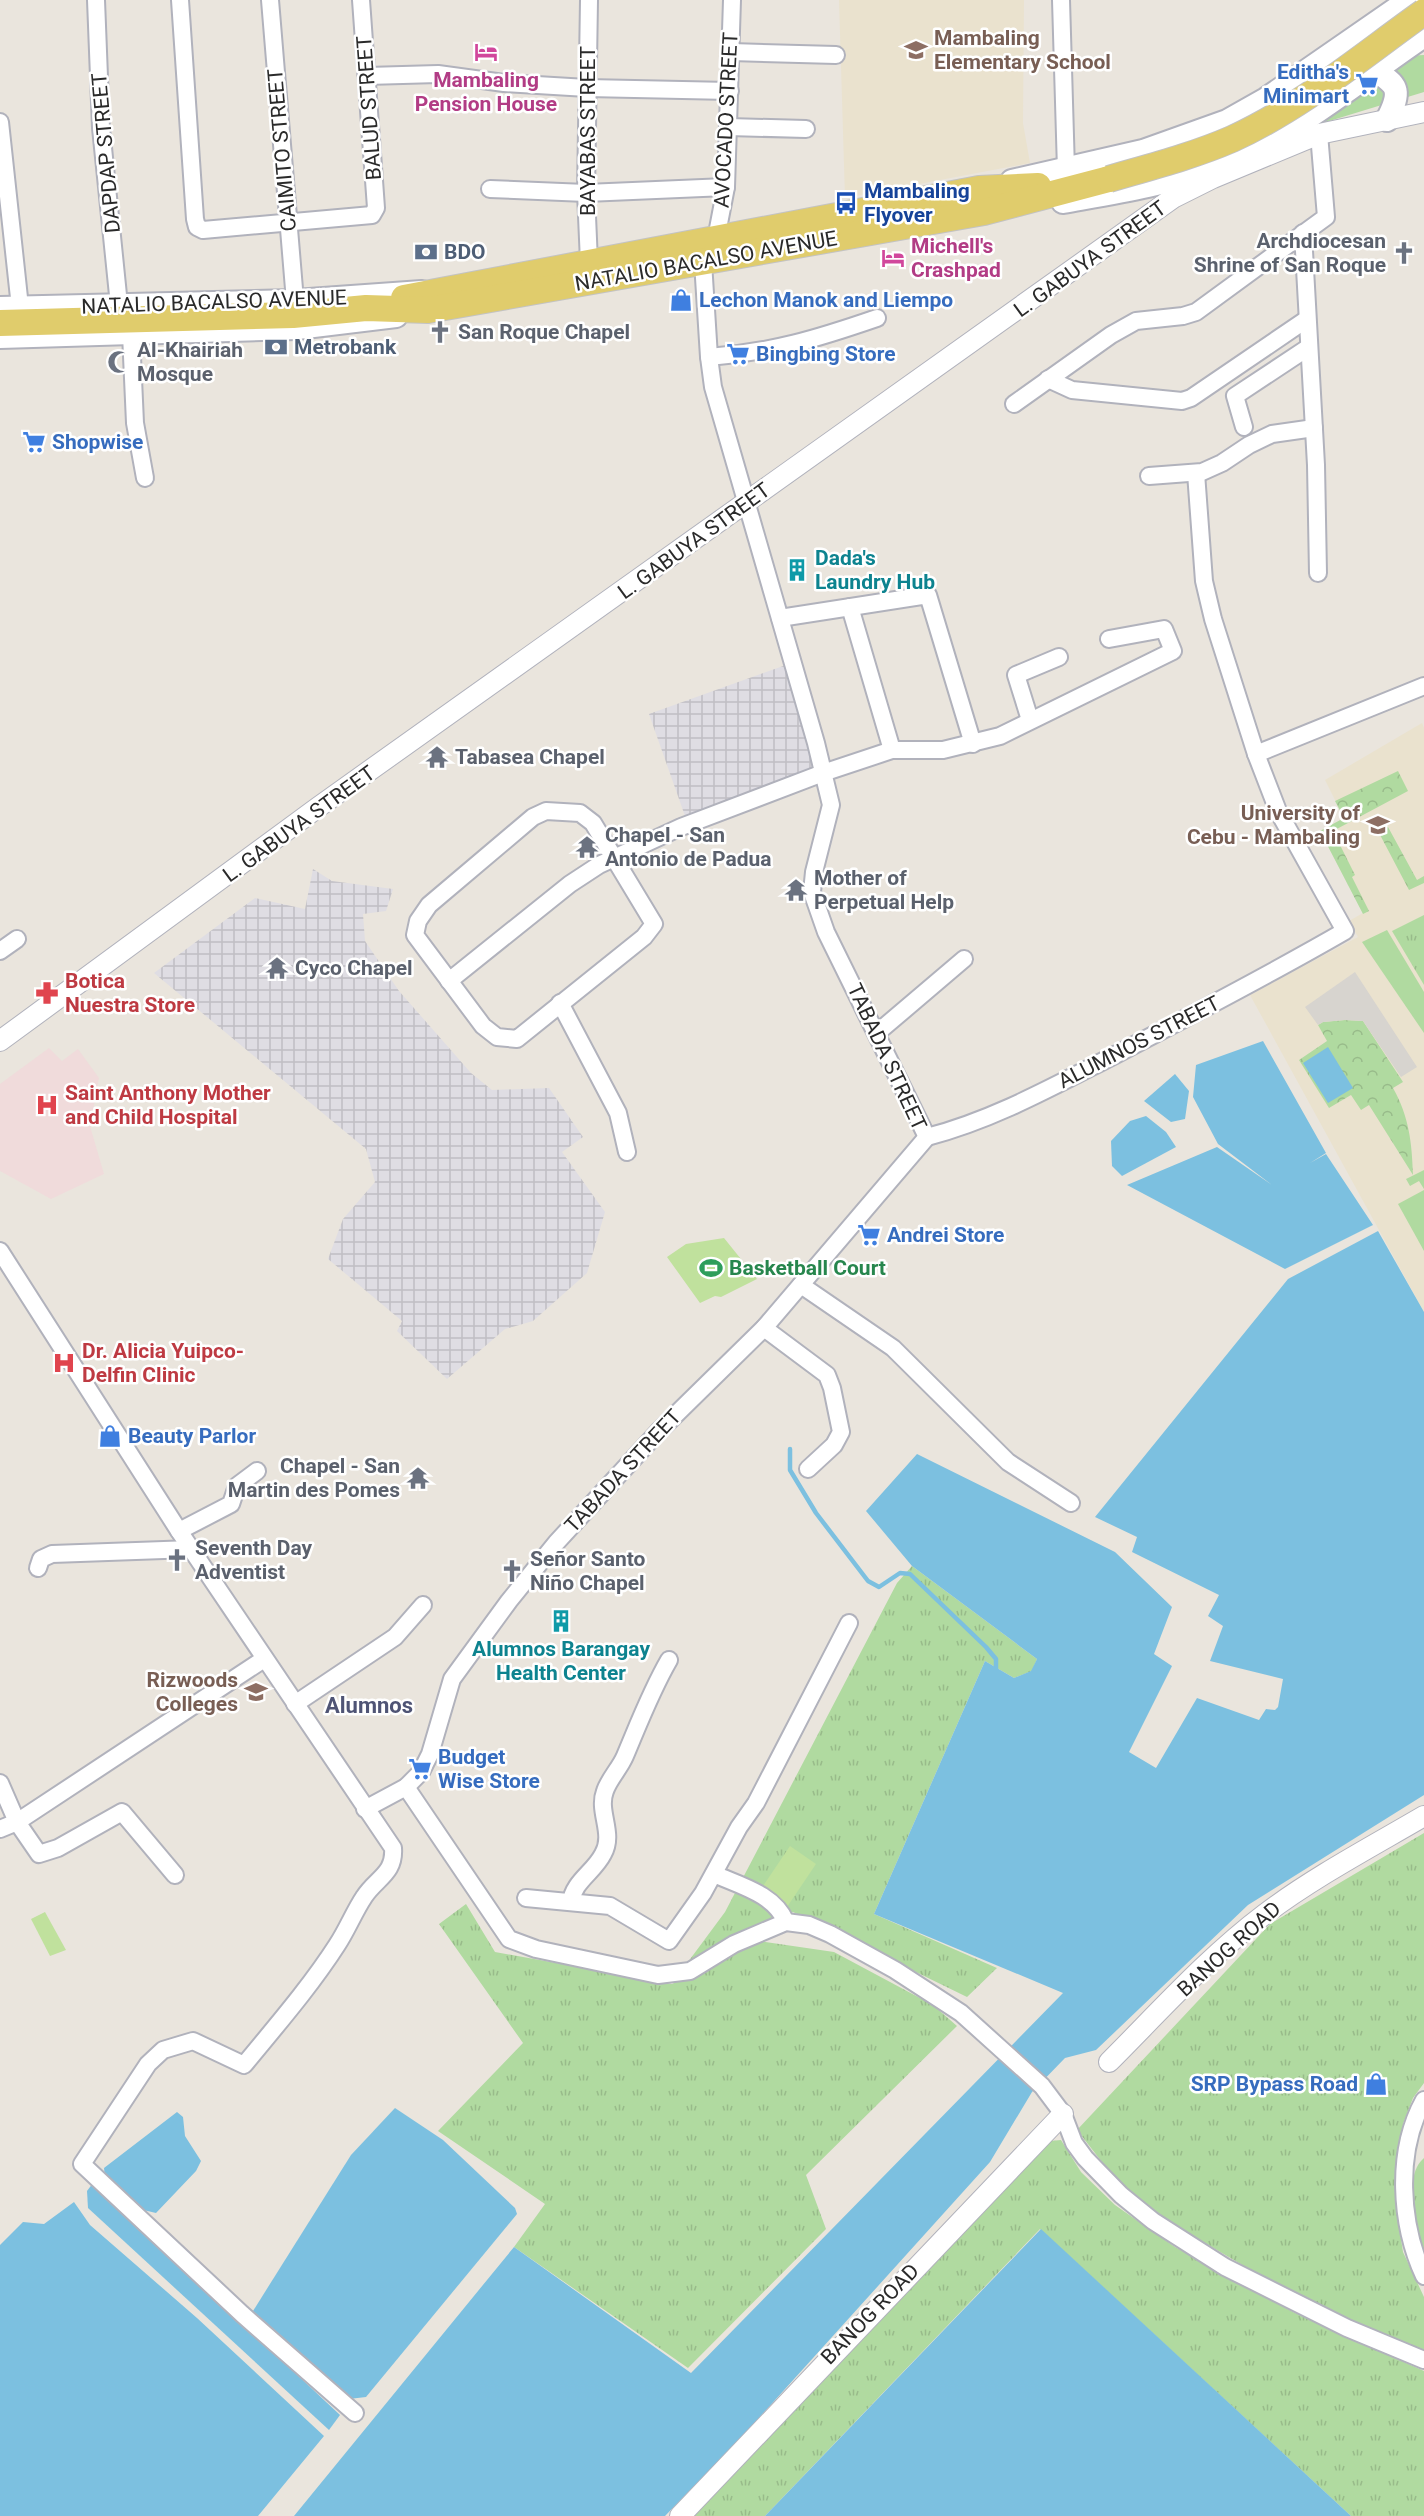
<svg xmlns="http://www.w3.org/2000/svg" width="1424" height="2516" viewBox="0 0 1424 2516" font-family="Roboto,sans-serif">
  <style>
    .industrial { fill: url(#industrial-grid) }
    .education { fill: #eae2ce }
    .medical { fill: #f0dbdb }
    .grass { fill: url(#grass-tufts) }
    .forest { fill: url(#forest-crowns) }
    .park { fill: #b0daa0 }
    .pitch { fill: #c0e19d }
    .plaza { fill: #d7d4cf }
    .water { fill: #7cc0e0 }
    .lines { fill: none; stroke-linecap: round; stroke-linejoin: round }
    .stream { stroke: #7cc0e0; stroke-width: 4.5 }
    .minor-casing { stroke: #b1b2bc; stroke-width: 20 }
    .tertiary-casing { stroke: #b1b2bc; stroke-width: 22 }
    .secondary-casing { stroke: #b1b2bc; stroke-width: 26 }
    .primary-casing { stroke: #c3c3c3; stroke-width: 28 }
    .minor { stroke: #fff; stroke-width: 16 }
    .tertiary { stroke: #fff; stroke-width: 20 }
    .secondary { stroke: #fff; stroke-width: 22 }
    .primary { stroke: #e0cc6c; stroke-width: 26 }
    .primary-bridge-casing { stroke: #c3c3c3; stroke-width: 28; stroke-linecap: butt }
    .primary-bridge { stroke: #e0cc6c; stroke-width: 26 }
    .labels { text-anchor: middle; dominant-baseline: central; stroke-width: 5; stroke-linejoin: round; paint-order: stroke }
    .education-label { font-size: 21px; font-weight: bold; fill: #785e54; stroke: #fff; text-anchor: end }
    .shop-label { font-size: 21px; font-weight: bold; fill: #366cbe; stroke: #fff; text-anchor: start }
    .hotel-label { font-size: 21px; font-weight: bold; fill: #b23c85; stroke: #fff }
    .street-label { font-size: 21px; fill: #2a2a2a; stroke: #fff }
    .transit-label { font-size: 21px; font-weight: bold; fill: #164399; stroke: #fff; text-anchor: start }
    .worship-label { font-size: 21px; font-weight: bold; fill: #5b616d; stroke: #fff; text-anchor: start }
    .service-label { font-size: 21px; font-weight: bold; fill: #4e5e75; stroke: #fff; text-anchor: start }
    .culture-label { font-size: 21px; font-weight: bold; fill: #0d838f; stroke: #fff; text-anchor: start }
    .health-label { font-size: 21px; font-weight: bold; fill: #be3a42; stroke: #fff; text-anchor: start }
    .leisure-label { font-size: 21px; font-weight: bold; fill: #27864d; stroke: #fff; text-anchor: start }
    .neighbourhood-label { font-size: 22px; font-weight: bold; fill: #4f5475; stroke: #fff }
  </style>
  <defs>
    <pattern id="industrial-grid" width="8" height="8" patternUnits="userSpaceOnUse" patternTransform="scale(1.5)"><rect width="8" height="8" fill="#dfdde3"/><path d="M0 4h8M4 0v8" fill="none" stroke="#c0bec3"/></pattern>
    <pattern id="grass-tufts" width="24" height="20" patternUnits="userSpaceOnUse" patternTransform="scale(1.5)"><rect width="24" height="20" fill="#b0daa0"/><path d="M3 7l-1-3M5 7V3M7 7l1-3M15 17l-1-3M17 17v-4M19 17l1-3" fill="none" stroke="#98bb8a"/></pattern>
    <pattern id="forest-crowns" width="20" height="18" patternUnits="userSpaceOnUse" patternTransform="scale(1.5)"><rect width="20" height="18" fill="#b0daa0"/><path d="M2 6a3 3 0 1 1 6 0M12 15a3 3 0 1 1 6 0" fill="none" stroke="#98bb8a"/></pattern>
  </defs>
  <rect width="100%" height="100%" fill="#eae5dd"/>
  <g class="industrial">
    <path d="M786 665 816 768 685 816 649 714Z"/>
    <path d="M313 869 332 881 393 889 386 911 363 914 365 941 399 991 471 1073 492 1090 549 1088 583 1137 562 1152 605 1212 587 1273 533 1321 505 1329 447 1379 397 1331 402 1321 328 1259 343 1219 375 1182 366 1149 154 973 255 898 305 909Z"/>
  </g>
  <g class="education">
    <path d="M839 0H1024L1023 123 1030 163 845 198Z"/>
    <path d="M1422 723 1424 728V1312L1250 995 1358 937 1349 921 1363 913 1320 831 1344 818 1325 780Z"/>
  </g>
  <path class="medical" d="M49 1048 62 1061 78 1049 99 1078 90 1126 104 1174 51 1199 0 1171V1084Z"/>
  <g class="grass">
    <path d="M1424 915V985L1392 931Z"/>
    <path d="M912 1566 1037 1659 1032 1671 1014 1678 985 1661 874 1914 997 1968 967 1997 793 1912 728 1940 685 1966 725 1912 897 1583Z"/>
    <path d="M1424 1833V2083L1413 2098 1403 2124 1398 2220 1403 2252 1424 2297V2353L1367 2329 1261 2276 1154 2213 1116 2180 1077 2130 1270 1924Z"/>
    <path d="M466 1904 495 1952 672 1984 758 1941 834 1952 933 2005 957 2026 806 2175 826 2229 688 2368 514 2247 545 2204 438 2131 523 2043 439 1924Z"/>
    <path d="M1061 2140 1081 2172 1115 2205 1175 2247 1293 2312 1424 2371V2516H1351L1040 2229 765 2516H693L1050 2141Z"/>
    <path d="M1424 2158V2259C1417 2235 1401 2177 1424 2158Z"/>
  </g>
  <g class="forest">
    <path d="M1398 771 1408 791 1333 831 1355 875 1352 877 1369 911 1363 914 1320 831 1344 818 1335 801Z"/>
    <path d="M1388 827 1417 880 1424 876V883L1409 890 1378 831Z"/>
    <path d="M1345 1020 1363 1021 1403 1082 1393 1088C1409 1116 1412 1143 1413 1175L1369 1105 1361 1110 1351 1095 1329 1108 1299 1060 1327 1041 1318 1025 1323 1022Z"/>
  </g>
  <g class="park">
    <path d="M1424 55V92L1300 130 1403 56Z"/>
    <path d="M1387 930 1424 992V1033L1362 942Z"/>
    <path d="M1424 1170V1189L1419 1181 1410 1186 1406 1179Z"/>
    <path d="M1424 1190V1251L1398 1204Z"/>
  </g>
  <g class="pitch">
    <path d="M724 1238 757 1279 721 1297 715 1296 700 1303 667 1257 686 1244Z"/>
    <path d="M790 1846 816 1864 787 1907 761 1889Z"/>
    <path d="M45 1912 66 1950 50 1956 31 1919Z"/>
  </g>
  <path class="plaza" d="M1355 972 1417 1067 1401 1077 1363 1021 1345 1020 1323 1022 1318 1025 1305 1007Z"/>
  <g class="water">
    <path d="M1263 1041 1326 1153 1310 1163 1326 1154 1373 1225 1285 1269 1127 1185 1217 1147 1272 1185 1218 1144 1193 1097 1196 1065Z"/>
    <path d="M1328 1047 1353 1088 1328 1103 1303 1063Z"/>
    <path d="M1175 1074 1189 1091 1185 1119 1171 1122 1144 1101Z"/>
    <path d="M1146 1116 1166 1132 1176 1147 1122 1176 1112 1166 1111 1141 1130 1121Z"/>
    <path d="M1378 1231 1424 1312V1795L1248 1905 1096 2050 1065 2058 1032 2092 990 2162 739 2440 665 2516H294L514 2247 691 2373 1063 1993 874 1914 985 1661 1014 1678 1031 1671 1037 1659 912 1566 866 1511 917 1454 1115 1552 1172 1607 1154 1654 1172 1666 1129 1752 1156 1768 1197 1698 1259 1720 1266 1709 1275 1710 1278 1707 1283 1679 1210 1661 1223 1626 1208 1616 1219 1595 1132 1552 1137 1537 1095 1517 1288 1279Z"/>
    <path d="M395 2108 443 2140 515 2208 517 2214 366 2397 349 2399 253 2311 351 2155Z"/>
    <path d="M177 2112 183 2117 185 2136 201 2161 196 2171 156 2213 135 2208 105 2178 104 2168Z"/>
    <path d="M93 2183 340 2415 329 2430 88 2208 87 2191Z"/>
    <path d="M74 2202 90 2225 197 2318 324 2436 258 2516H0V2245L23 2222 44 2224Z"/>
    <path d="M1041 2229 1351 2516H765Z"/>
  </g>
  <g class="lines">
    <path class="stream" d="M790 1449V1470L816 1513 868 1581 879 1587 900 1573 910 1574 986 1647 996 1659V1672"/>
    <g class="minor-casing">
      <g id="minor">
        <path d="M96 0 101 128 119 305"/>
        <path d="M180 0 195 219 197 227 203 230 372 215 376 208 361 0"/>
        <path d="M270 0 295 301"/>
        <path d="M1061 0 1066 170"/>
        <path d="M731 52 836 55"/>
        <path d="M367 76 438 74 504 83 587 88 730 91"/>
        <path d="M0 122 20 307"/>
        <path d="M728 127 806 129"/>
        <path d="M490 189 586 193 726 187"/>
        <path d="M1303 233 1316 465 1318 573"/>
        <path d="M716 239 726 187 732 0"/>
        <path d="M589 262 586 193 589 0"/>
        <path d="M703 262 709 357 713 387 816 743 831 805 814 872 812 892 826 932 927 1137"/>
        <path d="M131 334 135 423 145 478"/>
        <path d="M709 357C773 352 816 339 877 318"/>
        <path d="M1048 379 1072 390 1182 401 1191 398 1307 319"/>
        <path d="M1014 404 1111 335 1136 321 1183 316 1196 312 1326 217 1319 134"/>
        <path d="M1244 427 1235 396 1309 347"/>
        <path d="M1149 476 1202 472 1222 463 1249 445 1272 434 1314 428"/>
        <path d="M850 607 892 750"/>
        <path d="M780 618 928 595 973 744"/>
        <path d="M1030 720 1016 675 1059 657"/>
        <path d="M1256 754 1424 686"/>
        <path d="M546 811 580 813 593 823 654 924 644 937 517 1039 497 1037 483 1026 415 935 418 921 429 905 533 817Z"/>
        <path d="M0 951 17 939"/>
        <path d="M449 981 570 884 599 865 681 827 823 773 892 750H943L1000 736 1173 651 1164 629 1109 639"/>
        <path d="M560 1003 618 1113 627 1152"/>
        <path d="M877 1033 964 959"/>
        <path d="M927 1137C993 1120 1054 1086 1115 1055 1192 1015 1269 975 1345 931L1278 811 1256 754 1213 619 1204 581 1196 473"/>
        <path d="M0 1251 179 1531 393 1848C395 1874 376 1878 364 1897 354 1912 347 1930 337 1945 310 1987 276 2026 244 2065L193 2041 163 2050 148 2064 82 2164 242 2314 355 2413"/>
        <path d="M801 1285 893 1348 1008 1462 1071 1503"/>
        <path d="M764 1328 827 1375 832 1388 841 1432 834 1445 808 1469"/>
        <path d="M179 1531 231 1504 237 1486 257 1471"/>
        <path d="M38 1568 41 1559 52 1554 192 1549"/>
        <path d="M295 1704 395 1637 423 1605"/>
        <path d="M0 1783 17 1822 39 1854 58 1848 122 1812 175 1875"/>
        <path d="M406 1787 509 1939 536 1949 658 1975 690 1971 734 1944 786 1922 809 1925 830 1934 895 1970 961 2013 1042 2086 1063 2114 1074 2143 1085 2158 1121 2195 1153 2221 1225 2267 1347 2328 1424 2360"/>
        <path d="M365 1809 406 1787 421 1772 430 1754 452 1679 509 1601 556 1543 658 1432 764 1328 927 1137"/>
        <path d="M0 1829 17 1822 264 1659"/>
        <path d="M714 1874C741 1886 774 1894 786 1922"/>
        <path d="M526 1898 610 1906 669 1941 703 1893 739 1827 756 1803 849 1623"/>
        <path d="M571 1902C573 1882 594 1872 603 1854 615 1833 597 1812 605 1791 609 1779 620 1768 625 1756 639 1723 651 1691 669 1660"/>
        <path d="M1424 2100C1395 2152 1400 2224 1424 2276"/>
      </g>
    </g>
    <g class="tertiary-casing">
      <g id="tertiary">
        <path d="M0 1041 317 808 1173 198 1213 178 1319 134 1424 112"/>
        <path d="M1109 2062C1159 2012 1208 1957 1265 1914 1314 1877 1371 1847 1424 1816"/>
        <path d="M680 2516 1063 2114"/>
      </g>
    </g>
    <g class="secondary-casing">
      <g id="secondary">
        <path d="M1366 58C1383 86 1410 76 1387 120"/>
        <path d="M1012 181 1143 151 1227 121 1266 99 1409 0"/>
        <path d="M1063 202C1113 193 1166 185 1214 167 1292 138 1356 82 1424 36"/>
        <path d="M0 308 295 301 422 292"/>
        <path d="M0 337 297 328 396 316"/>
      </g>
    </g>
    <g class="primary-casing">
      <g id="primary">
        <path d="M404 298 979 189 1038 186"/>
        <path d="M0 323 293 315 366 308 428 310 984 212 1109 179"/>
      </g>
    </g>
    <use href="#minor" class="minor"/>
    <use href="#tertiary" class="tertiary"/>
    <use href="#secondary" class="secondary"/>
    <use href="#primary" class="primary"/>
    <g class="primary-bridge-casing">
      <path id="primary-bridge" d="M1109 179C1150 167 1193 156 1232 139 1302 107 1362 56 1424 12"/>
    </g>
    <use href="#primary-bridge" class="primary-bridge"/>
  </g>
  <defs>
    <g id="school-bare" transform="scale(1.8)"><path d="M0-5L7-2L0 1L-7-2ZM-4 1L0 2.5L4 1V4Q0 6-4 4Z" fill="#8d6e63" stroke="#fff" stroke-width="2.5" paint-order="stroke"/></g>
    <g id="hotel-bare" transform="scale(1.8)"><path d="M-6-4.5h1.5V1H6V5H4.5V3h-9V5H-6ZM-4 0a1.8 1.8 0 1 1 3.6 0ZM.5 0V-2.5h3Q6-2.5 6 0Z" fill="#d1479c" stroke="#fff" stroke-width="2.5" paint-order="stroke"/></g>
    <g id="supermarket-bare" transform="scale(1.8)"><path d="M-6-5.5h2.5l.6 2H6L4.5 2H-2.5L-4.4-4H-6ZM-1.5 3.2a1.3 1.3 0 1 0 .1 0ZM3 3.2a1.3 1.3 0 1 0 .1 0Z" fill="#3f7fe0" stroke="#fff" stroke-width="2.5" paint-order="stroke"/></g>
    <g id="bus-bare" transform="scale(1.8)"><path d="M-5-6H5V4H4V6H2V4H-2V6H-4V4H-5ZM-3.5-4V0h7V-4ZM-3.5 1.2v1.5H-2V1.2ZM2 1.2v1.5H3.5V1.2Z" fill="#1a4fb4" stroke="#fff" stroke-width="2.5" paint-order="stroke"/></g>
    <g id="bank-bare" transform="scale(1.8)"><path d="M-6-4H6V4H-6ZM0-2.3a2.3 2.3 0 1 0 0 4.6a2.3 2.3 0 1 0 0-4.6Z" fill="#5c6f8a" stroke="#fff" stroke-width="2.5" paint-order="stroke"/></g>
    <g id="church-bare" transform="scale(1.8)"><path d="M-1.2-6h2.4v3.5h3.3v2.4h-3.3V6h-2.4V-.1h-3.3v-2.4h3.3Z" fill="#6b7280" stroke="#fff" stroke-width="2.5" paint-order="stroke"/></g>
    <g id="shop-bare" transform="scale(1.8)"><path d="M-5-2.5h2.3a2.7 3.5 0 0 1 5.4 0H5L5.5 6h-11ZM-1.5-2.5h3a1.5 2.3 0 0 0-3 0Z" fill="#3f7fe0" stroke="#fff" stroke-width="2.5" paint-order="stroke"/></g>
    <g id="mosque-bare" transform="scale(1.8)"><path d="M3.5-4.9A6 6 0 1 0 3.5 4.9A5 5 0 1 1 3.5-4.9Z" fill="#6b7280" stroke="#fff" stroke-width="2.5" paint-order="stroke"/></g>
    <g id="building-bare" transform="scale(1.8)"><path d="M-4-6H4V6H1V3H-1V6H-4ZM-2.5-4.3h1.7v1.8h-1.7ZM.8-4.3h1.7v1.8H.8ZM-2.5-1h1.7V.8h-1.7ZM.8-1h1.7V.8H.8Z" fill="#0f9aa8" stroke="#fff" stroke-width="2.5" paint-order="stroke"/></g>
    <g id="temple-bare" transform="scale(1.8)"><path d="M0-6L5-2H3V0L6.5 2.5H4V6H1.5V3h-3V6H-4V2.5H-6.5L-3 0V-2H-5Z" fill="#6b7280" stroke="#fff" stroke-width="2.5" paint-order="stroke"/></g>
    <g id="pharmacy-bare" transform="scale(1.8)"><path d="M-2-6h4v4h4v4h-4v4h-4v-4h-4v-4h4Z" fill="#e0444e" stroke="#fff" stroke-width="2.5" paint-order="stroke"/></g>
    <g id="hospital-bare" transform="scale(1.8)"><path d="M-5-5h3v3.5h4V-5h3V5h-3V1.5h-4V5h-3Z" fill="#e0444e" stroke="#fff" stroke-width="2.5" paint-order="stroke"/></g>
    <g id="stadium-bare" transform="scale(1.8)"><path d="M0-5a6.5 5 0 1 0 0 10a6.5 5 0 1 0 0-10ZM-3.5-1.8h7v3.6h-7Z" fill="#2e9e5b" stroke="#fff" stroke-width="2.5" paint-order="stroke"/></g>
    <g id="university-bare" transform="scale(1.8)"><path d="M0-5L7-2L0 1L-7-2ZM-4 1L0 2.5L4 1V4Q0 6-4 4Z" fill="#8d6e63" stroke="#fff" stroke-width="2.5" paint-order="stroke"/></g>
  </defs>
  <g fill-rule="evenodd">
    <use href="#school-bare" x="916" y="50"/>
    <use href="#hotel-bare" x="486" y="52"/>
    <use href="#supermarket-bare" x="1367" y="84"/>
    <use href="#bus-bare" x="846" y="203"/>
    <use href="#bank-bare" x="426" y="252"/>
    <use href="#church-bare" x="1404" y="253"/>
    <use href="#hotel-bare" x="893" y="258"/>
    <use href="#shop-bare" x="681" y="300"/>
    <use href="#church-bare" x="440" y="332"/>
    <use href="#bank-bare" x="276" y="347"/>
    <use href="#supermarket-bare" x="738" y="354"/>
    <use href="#mosque-bare" x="119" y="362"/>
    <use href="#supermarket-bare" x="34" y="442"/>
    <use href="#building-bare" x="797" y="570"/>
    <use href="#temple-bare" x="437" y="757"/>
    <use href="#school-bare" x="1378" y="825"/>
    <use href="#temple-bare" x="587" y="847"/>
    <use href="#temple-bare" x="796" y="890"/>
    <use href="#temple-bare" x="277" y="968"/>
    <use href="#pharmacy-bare" x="47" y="993"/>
    <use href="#hospital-bare" x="47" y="1105"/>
    <use href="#supermarket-bare" x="869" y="1235"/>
    <use href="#stadium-bare" x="711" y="1268"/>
    <use href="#hospital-bare" x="64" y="1363"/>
    <use href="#shop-bare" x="110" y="1436"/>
    <use href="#temple-bare" x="418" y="1478"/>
    <use href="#church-bare" x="177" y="1560"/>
    <use href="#church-bare" x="512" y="1571"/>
    <use href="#building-bare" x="561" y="1621"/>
    <use href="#university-bare" x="256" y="1692"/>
    <use href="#supermarket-bare" x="420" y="1769"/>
    <use href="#shop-bare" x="1376" y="2084"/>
  </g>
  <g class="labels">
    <g class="education-label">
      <text x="934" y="38" text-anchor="start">Mambaling<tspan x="934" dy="24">Elementary School</tspan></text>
      <text x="1360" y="813">University of<tspan x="1360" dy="24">Cebu - Mambaling</tspan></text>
      <text x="238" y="1680">Rizwoods<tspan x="238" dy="24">Colleges</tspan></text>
    </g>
    <g class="shop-label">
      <text x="1349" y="72" text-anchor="end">Editha's<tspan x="1349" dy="24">Minimart</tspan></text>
      <text x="699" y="300">Lechon Manok and Liempo</text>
      <text x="756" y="354">Bingbing Store</text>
      <text x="52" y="442">Shopwise</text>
      <text x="887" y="1235">Andrei Store</text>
      <text x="128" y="1436">Beauty Parlor</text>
      <text x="438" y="1757">Budget<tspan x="438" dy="24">Wise Store</tspan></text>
      <text x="1358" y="2084" text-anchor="end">SRP Bypass Road</text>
    </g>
    <g class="hotel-label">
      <text x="486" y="80">Mambaling<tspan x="486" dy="24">Pension House</tspan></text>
      <text x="911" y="246" text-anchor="start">Michell's<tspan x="911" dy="24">Crashpad</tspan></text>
    </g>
    <g class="street-label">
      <text transform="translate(369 108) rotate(-94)">BALUD STREET</text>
      <text transform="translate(726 120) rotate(-87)">AVOCADO STREET</text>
      <text transform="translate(588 131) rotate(-90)">BAYABAS STREET</text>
      <text transform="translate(282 150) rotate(-95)">CAIMITO STREET</text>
      <text transform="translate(106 153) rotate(-95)">DAPDAP STREET</text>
      <text transform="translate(1090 259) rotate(-36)">L. GABUYA STREET</text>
      <text transform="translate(706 261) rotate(-10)">NATALIO BACALSO AVENUE</text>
      <text transform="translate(214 302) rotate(-2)">NATALIO BACALSO AVENUE</text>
      <text transform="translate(694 541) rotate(-36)">L. GABUYA STREET</text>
      <text transform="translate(299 824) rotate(-36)">L. GABUYA STREET</text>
      <text transform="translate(1139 1042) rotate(-27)">ALUMNOS STREET</text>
      <text transform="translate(887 1057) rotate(65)">TABADA STREET</text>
      <text transform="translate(623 1471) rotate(-47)">TABADA STREET</text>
      <text transform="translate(1229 1949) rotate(-42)">BANOG ROAD</text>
      <text transform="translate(870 2314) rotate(-46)">BANOG ROAD</text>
    </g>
    <g class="transit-label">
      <text x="864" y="191">Mambaling<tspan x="864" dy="24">Flyover</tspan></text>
    </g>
    <g class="worship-label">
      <text x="1386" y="241" text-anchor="end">Archdiocesan<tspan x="1386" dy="24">Shrine of San Roque</tspan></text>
      <text x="458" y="332">San Roque Chapel</text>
      <text x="137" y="350">Al-Khairiah<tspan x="137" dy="24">Mosque</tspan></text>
      <text x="455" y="757">Tabasea Chapel</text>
      <text x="605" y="835">Chapel - San<tspan x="605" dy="24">Antonio de Padua</tspan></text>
      <text x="814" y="878">Mother of<tspan x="814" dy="24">Perpetual Help</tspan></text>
      <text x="295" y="968">Cyco Chapel</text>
      <text x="400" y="1466" text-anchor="end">Chapel - San<tspan x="400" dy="24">Martin des Pomes</tspan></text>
      <text x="195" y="1548">Seventh Day<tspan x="195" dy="24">Adventist</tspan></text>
      <text x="530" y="1559">Señor Santo<tspan x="530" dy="24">Niño Chapel</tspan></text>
    </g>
    <g class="service-label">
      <text x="444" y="252">BDO</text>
      <text x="294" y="347">Metrobank</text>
    </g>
    <g class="culture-label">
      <text x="815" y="558">Dada's<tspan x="815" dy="24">Laundry Hub</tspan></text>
      <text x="561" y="1649" text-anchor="middle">Alumnos Barangay<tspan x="561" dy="24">Health Center</tspan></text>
    </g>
    <g class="health-label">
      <text x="65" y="981">Botica<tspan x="65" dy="24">Nuestra Store</tspan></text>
      <text x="65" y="1093">Saint Anthony Mother<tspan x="65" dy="24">and Child Hospital</tspan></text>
      <text x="82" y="1351">Dr. Alicia Yuipco-<tspan x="82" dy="24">Delfin Clinic</tspan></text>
    </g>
    <g class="leisure-label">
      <text x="729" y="1268">Basketball Court</text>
    </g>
    <g class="neighbourhood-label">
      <text x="369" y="1705">Alumnos</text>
    </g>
  </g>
</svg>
